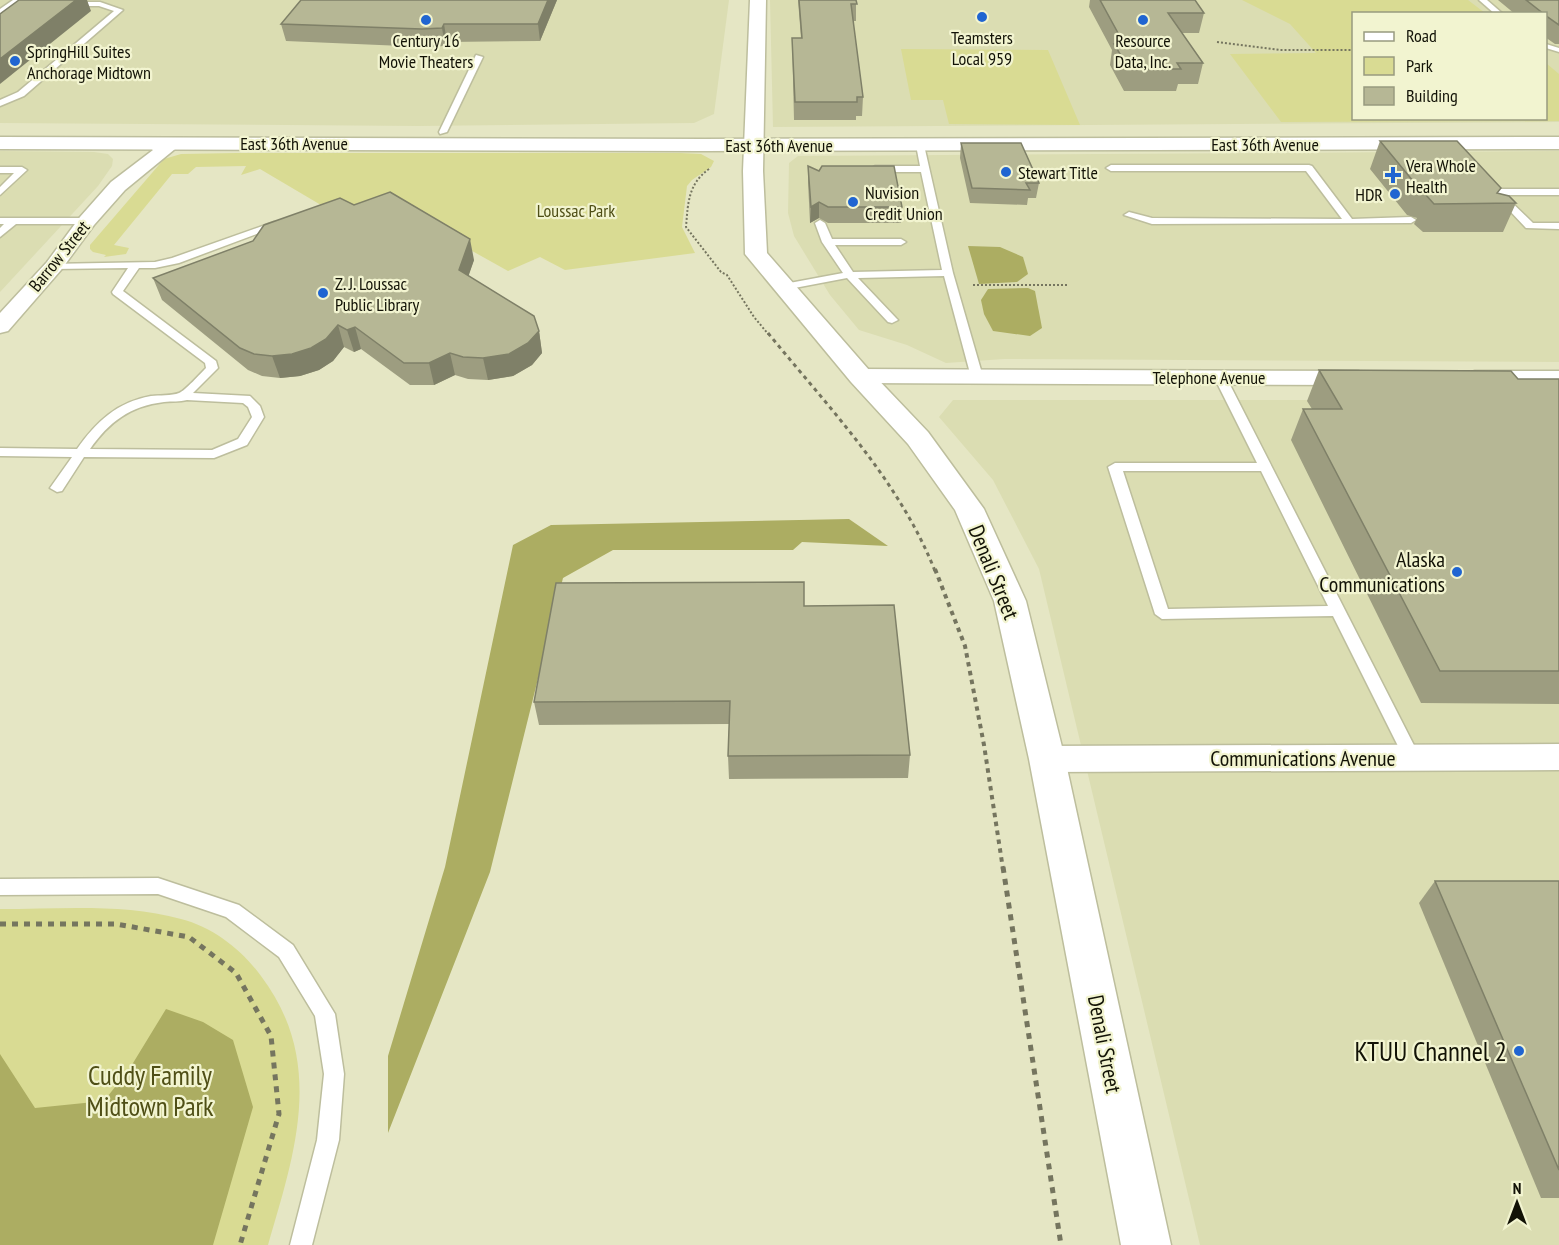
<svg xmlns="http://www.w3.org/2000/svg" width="1559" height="1245" viewBox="0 0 1559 1245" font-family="'PT Sans Narrow',sans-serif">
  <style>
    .built { fill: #dbddb2; fill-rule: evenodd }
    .green { fill: #d9db93 }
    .forest { fill: #acad62 }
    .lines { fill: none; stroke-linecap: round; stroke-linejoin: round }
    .service-casing { stroke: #bdbe9d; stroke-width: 3 }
    .minor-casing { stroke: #bdbe9d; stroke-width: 3 }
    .tertiary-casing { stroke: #bdbe9d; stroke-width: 3 }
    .secondary-casing { stroke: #bdbe9d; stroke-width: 3 }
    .path-far3 { stroke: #75755f; stroke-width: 2; stroke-dasharray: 2 2; stroke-linecap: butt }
    .path-far2 { stroke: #75755f; stroke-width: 3; stroke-dasharray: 4 4; stroke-linecap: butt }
    .path-far1 { stroke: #75755f; stroke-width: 4; stroke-dasharray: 4.5 4.5; stroke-linecap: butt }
    .path { stroke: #75755f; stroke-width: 5; stroke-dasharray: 6 6; stroke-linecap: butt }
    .service { fill: #fff; fill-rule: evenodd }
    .minor { fill: #fff; fill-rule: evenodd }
    .tertiary { fill: #fff; fill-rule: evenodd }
    .secondary { fill: #fff; fill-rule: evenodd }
    .wall { fill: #9d9d80 }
    .shaded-wall { fill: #7f8068 }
    .building { fill: #b6b795; stroke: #7f8068; stroke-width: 1.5 }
    .poi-dot { fill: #2065d1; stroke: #f2f4d0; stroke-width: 2 }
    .labels { text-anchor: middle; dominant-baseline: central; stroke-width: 4.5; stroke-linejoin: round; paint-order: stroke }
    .far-poi-label { font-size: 18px; fill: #121206; stroke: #f2f4d0; text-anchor: start }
    .far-street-label { font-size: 18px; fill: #121206; stroke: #f2f4d0 }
    .far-park-label { font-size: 18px; fill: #4f4f16; stroke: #f2f4d0 }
    .poi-label { font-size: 22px; fill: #121206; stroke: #f2f4d0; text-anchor: end }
    .street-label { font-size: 22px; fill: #121206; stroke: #f2f4d0 }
    .near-poi-label { font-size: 27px; fill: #121206; stroke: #f2f4d0; text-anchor: end }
    .near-park-label { font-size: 27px; fill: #4f4f16; stroke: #f2f4d0 }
  </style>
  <rect width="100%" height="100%" fill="#e5e6c4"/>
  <g class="built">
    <path d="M0 0H729L714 114 694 123 419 126 0 123Z"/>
    <path d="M770 0H1559V122L773 127ZM1354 14H1546V118H1354Z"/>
    <path d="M0 151 94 152 108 154 113 159 112 166 98 186 0 292Z"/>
    <path d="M1559 151V362L1004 359 946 363 907 345 859 330 830 295 794 236 788 213 789 163 798 156Z"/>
    <path d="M953 400H1559V1245H1200L1039 569 993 480 939 417Z"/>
  </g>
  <g class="green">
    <path d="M1242 0H1468L1485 13 1354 14V118H1546V63L1559 74V121L1281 122 1230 54 1316 53 1290 24Z"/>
    <path d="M901 49 1048 50 1080 125 949 124 943 100H911Z"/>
    <path d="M237 153H680L701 154 714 161 711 167 692 180 687 186 682 227 695 253 565 270 540 257 508 271 406 214 326 208 260 169 241 175 246 166 196 167 188 174H172L114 245 129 248 126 254 104 257 106 255 93 252 90 249V245L164 159 181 154Z"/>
    <path d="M0 909C59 909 124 903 181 919 213 927 242 950 261 976 326 1062 295 1152 268 1245H0Z"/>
  </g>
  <g class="forest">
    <path d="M968 246 1000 247 1023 257 1028 274 1017 282 979 284Z"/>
    <path d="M1028 288 1035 291 1042 328 1030 336 993 331 984 314 981 300 988 289Z"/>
    <path d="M849 519 888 546 802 542 793 550H613L563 578 490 872 388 1133V1056L445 867 513 545 551 525Z"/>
    <path d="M166 1009 203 1022 233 1040 253 1107 213 1245H0V1054L35 1108 104 1101 130 1068Z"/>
  </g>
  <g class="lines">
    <g class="service-casing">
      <g id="service">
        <path d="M13 0H22L0 14V9Z"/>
        <path d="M1479 0H1487L1503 14H1495Z"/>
        <path d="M67 2H100L123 10 24 96 0 106V100L18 92 114 11 99 6H70Z"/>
        <path d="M1546 44 1559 48V52L1546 48Z"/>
        <path d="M476 55 483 57 447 132 440 134 439 132Z"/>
        <path d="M920 142 924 145 953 273 983 377 981 380 977 381 971 377 944 276 858 278 896 318 898 320 892 323 888 322 847 278 784 290 779 287 784 284 843 273 822 242 815 223 820 220 825 223 832 239H901L906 242 901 245H835L853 272 942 270 921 172H875L870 169 875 166H920L916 145Z"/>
        <path d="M1309 165 1312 166 1352 219 1411 217 1416 220 1411 223 1152 224 1124 215 1129 212 1152 218 1342 219 1306 171H1111L1106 168 1111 165Z"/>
        <path d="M0 167H22L27 170 0 195V187L14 173H0Z"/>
        <path d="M1497 189H1559V195H1504L1533 223H1559V229L1526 228 1492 192Z"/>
        <path d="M0 218H87L92 221 87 224H16L0 237V228L4 224H0Z"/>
        <path d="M274 222 283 224 179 263 155 268H139L123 291 216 361 218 368 193 393 250 396 260 406 264 417 247 445 214 458 84 457 62 491 57 492 50 488 72 457 0 456V448L77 449C96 422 117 402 151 396 159 395 172 396 179 393 185 391 201 373 206 368L205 363 113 294 112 292 128 268 54 269 50 268V264L155 262 172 258ZM187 400 243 403 248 407 252 417 238 439 212 450 90 449C109 422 130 406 164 402 172 401 180 402 187 400Z"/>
        <path d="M1220 373 1226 377 1420 757 1418 762 1412 764 1406 762 1333 616 1162 619 1155 614 1108 467 1115 463H1257L1214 377ZM1123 471H1261L1328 606 1168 609Z"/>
        <path d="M158 878 239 905 293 945 335 1014 344 1074 339 1140 312 1245H290L317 1140 324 1074 315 1016 279 957 226 917 158 894 0 895V879Z"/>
      </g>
    </g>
    <g class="minor-casing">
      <g id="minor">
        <path d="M157 141 172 145 175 149 125 190 94 225 61 270 8 331 0 333V313L47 262 80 217 111 182 153 150 148 146 151 142Z"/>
        <path d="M860 369 1358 371 1366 373 1370 378 1366 383 1358 385 860 383 852 381 848 376 852 371Z"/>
        <path d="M1475 371H1559V385H1475L1467 383 1463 378 1467 373Z"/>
        <path d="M1559 744V770L1047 772 1035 768 1030 759 1035 750 1047 746Z"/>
      </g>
    </g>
    <g class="tertiary-casing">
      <path id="tertiary" d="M750 0H766L763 171 767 253 869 370 928 432 984 509 1026 601 1065 759 1171 1245H1121L1029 759 994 601 955 510 908 444 851 382 745 254 743 171Z"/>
    </g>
    <g class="secondary-casing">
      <path id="secondary" d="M0 137 705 139 1559 137V149L705 151 0 149Z"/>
    </g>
    <g class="path-far3">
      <path d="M1217 42 1280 50H1354"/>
      <path d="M709 169C688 184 688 203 686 227L721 272 727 275 754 317 769 335"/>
      <path d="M973 285H1067"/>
    </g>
    <path class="path-far2" d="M768 333C829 408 899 480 935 571"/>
    <path class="path-far1" d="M935 569 965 646 984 745 1003 869"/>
    <g class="path">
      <path d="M1003 867 1061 1245"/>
      <path d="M0 924H116L189 937 236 973 271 1036 279 1114 240 1245"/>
    </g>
    <use href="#service" class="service"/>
    <use href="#minor" class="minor"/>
    <use href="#tertiary" class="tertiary"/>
    <use href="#secondary" class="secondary"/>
  </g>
  <g class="wall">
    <path d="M557 0 540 41 447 42 445 46 426 47 286 41 281 24Z"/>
    <path d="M798 0H856V21H853L863 97 862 116H856V120H794L792 38H801Z"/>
    <path d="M1090 0H1195L1204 13 1199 33H1182L1203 63 1198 84H1178L1176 91H1124L1110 65 1112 50 1089 7Z"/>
    <path d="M1498 0H1559V44H1555L1545 37V14H1515Z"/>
    <path d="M1380 141 1498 194 1516 203 1503 232H1423L1414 224 1417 218 1407 215 1370 169Z"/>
    <path d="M961 143 1039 183 1036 198H1028L1027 205 970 203 960 158Z"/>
    <path d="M808 166 902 207 901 223H828L819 218 810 223 808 182Z"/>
    <path d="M474 260 468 276 539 331 542 353 532 365 513 376 488 380 468 379 455 375 434 385H410L361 349 354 352 344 347 333 361 319 370 300 376 280 378 262 376 248 370 162 300 153 278Z"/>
    <path d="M1319 370 1518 379H1559V704L1421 703 1291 440 1303 409H1312L1307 401Z"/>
    <path d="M804 606 910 755 908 778 729 779 728 756 729 724 539 725 534 702Z"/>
    <path d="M1435 881H1559V1198H1541L1419 903Z"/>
  </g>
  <g class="shaded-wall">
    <path d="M76 0H87L91 11 0 84V59Z"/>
    <path d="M548 0H557L540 41 538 24Z"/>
    <path d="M444 24 447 42 445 46 442 28Z"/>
    <path d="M819 202V218L810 223 811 207Z"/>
    <path d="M470 239 474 260 463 292 459 270Z"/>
    <path d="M338 325 344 347 333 361 319 370 300 376 280 378 272 356Z"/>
    <path d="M355 327 361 349 354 352 347 330Z"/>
    <path d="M539 331 542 353 532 365 513 376 488 380 483 358Z"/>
    <path d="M450 353 455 375 434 385 429 363Z"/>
  </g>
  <g class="building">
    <path d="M19 0H76L0 59V14Z"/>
    <path d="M301 0H548L538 24H444L442 28 422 29 281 24Z"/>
    <path d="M799 0H856L857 4H851L863 97H857V102H795L792 38H802Z"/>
    <path d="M1100 0H1195L1204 13H1168L1203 63H1177L1181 69H1129L1114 44H1124Z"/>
    <path d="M1526 0H1559V25L1545 15V14H1544Z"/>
    <path d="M1380 141H1457L1501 188 1497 193 1509 196 1516 203 1434 204 1426 195 1430 192 1429 190 1418 187Z"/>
    <path d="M961 143H1021L1039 183H1026L1030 190 972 188Z"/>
    <path d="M808 166 819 171 822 166H894L902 207H828L819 202 811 207Z"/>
    <path d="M390 192 470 239 459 270 534 316 539 331 528 343 509 354 483 358 463 357 450 353 429 363H404L355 327 347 330 338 325 326 339 311 348 292 354 272 356 254 354 240 348 153 278 253 241 264 225 340 198 354 205Z"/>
    <path d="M1319 370 1511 371 1518 379H1559V671H1440L1303 409H1342Z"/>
    <path d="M804 582V606L894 605 910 755 728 756 730 701 534 702 556 583Z"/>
    <path d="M1435 881H1559V1170Z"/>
  </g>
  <g class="poi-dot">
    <circle cx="982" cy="17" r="6"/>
    <circle cx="426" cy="20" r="6"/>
    <circle cx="1143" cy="20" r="6"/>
    <circle cx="15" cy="61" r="6"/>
    <circle cx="1006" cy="172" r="6"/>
    <path d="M1390 166h6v6h6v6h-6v6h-6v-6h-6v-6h6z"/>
    <circle cx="1395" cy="194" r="6"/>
    <circle cx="853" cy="202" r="6"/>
    <circle cx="323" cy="293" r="6"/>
    <circle cx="1457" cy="572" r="6"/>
    <circle cx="1519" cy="1051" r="6"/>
  </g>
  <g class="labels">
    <g class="far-poi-label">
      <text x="982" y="37" text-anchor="middle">Teamsters<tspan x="982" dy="21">Local 959</tspan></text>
      <text x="426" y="40" text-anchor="middle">Century 16<tspan x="426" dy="21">Movie Theaters</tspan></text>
      <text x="1143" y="40" text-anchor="middle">Resource<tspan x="1143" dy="21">Data, Inc.</tspan></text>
      <text x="27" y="51">SpringHill Suites<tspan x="27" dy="21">Anchorage Midtown</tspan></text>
      <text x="1406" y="165">Vera Whole<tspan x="1406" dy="21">Health</tspan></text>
      <text x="1018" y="172">Stewart Title</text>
      <text x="865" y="192">Nuvision<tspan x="865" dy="21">Credit Union</tspan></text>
      <text x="1383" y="194" text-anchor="end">HDR</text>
      <text x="335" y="283">Z. J. Loussac<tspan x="335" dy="21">Public Library</tspan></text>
    </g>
    <g class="far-street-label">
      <text x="294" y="143">East 36th Avenue</text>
      <text x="1265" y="144">East 36th Avenue</text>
      <text x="779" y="145">East 36th Avenue</text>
      <text transform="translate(59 256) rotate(-51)">Barrow Street</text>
      <text x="1209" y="377">Telephone Avenue</text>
    </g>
    <g class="far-park-label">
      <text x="576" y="210">Loussac Park</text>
    </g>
    <g class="poi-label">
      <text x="1445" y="559">Alaska<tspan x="1445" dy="25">Communications</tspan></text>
    </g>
    <g class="street-label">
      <text transform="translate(994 572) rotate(68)">Denali Street</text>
      <text x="1303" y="758">Communications Avenue</text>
      <text transform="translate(1105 1044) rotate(79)">Denali Street</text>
    </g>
    <g class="near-poi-label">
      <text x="1507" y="1051">KTUU Channel 2</text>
    </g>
    <g class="near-park-label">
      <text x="150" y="1075">Cuddy Family<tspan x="150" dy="31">Midtown Park</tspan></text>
    </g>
  </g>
  <rect x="1352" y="12" width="195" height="108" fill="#f2f4d0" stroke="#989a7f" stroke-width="1.5"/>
  <rect x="1364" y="32" width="30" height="9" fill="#ffffff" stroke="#989a7f" stroke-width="1.5"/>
  <text x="1406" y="42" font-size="18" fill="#121206">Road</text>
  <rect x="1364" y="57" width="30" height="18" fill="#d9db93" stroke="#989a7f" stroke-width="1.5"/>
  <text x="1406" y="72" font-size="18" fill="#121206">Park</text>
  <rect x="1364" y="87" width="30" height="18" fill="#b6b795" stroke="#989a7f" stroke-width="1.5"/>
  <text x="1406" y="102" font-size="18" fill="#121206">Building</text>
  <g transform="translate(1517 1203)" stroke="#f2f4d0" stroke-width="4.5" paint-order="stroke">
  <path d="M0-4.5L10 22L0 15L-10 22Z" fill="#121206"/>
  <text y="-9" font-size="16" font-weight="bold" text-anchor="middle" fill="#121206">N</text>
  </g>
</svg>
